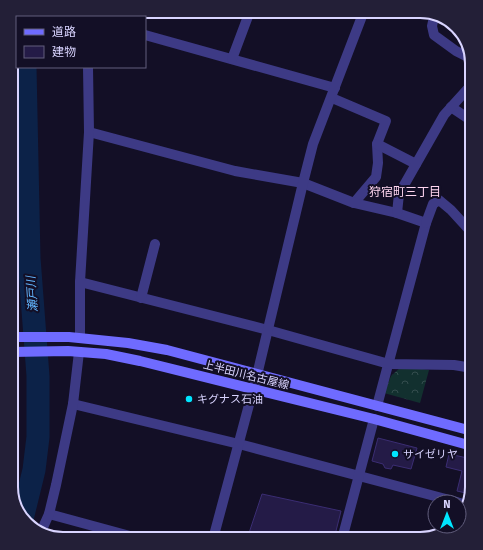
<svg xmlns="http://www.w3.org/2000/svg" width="483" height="550" viewBox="0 0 483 550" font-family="'Fira Sans','Noto Sans JP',sans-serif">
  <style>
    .park { fill: url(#park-crowns) }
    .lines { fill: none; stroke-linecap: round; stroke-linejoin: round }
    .river { stroke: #0c2248; stroke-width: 23 }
    .building { fill: #241b47; stroke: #3b2d73 }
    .street { stroke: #3d3a85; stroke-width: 10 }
    .secondary { stroke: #6f6bff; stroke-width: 10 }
    .poi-dot { fill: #00e5ff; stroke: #130f26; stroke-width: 1.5 }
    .labels { text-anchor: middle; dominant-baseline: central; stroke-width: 4; stroke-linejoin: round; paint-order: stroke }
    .street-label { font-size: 11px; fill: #d9d4ff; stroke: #130f26 }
    .poi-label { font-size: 11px; fill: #d9d4ff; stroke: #130f26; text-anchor: start }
    .neighbourhood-label { font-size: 12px; fill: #ffd6f0; stroke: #130f26 }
    .water-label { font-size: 12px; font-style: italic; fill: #62b6ff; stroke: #130f26 }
    .rim { fill: none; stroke: #d9d4ff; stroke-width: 2 }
  </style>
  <defs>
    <pattern id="park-crowns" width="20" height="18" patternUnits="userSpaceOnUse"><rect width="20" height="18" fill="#12302f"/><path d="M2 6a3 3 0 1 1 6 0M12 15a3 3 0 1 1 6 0" fill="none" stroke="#344d4e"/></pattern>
  </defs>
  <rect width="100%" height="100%" fill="#130f26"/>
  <path class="park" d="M402 366 429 370 420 403 384 393 391 376Z"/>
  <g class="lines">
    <path class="river" d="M22 519 34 470 38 437V376L29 258 25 67"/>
  </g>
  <g class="building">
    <path d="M378 438 417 448 411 469 393 465 391 469 385 468 383 464 372 461Z"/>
    <path d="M449 454 472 459V488L470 494 457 491 462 471 446 467Z"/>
    <path d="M262 494 341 511 334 539H247Z"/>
  </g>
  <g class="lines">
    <g class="street">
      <path d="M86 11 87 17"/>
      <path d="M108 16 109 17"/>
      <path d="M434 17 432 26 434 35 456 51 470 58"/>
      <path d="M145 35 335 88"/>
      <path d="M232 59 250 11"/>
      <path d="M332 98 386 121 377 144 378 163 376 177 354 203"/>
      <path d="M451 107 472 121"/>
      <path d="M89 132 235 171 303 183 354 203 397 213 426 223 377 406"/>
      <path d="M377 144 416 164"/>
      <path d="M397 213 399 194 444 115 472 84"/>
      <path d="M426 223 433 204 439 200 451 210 472 233"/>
      <path d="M80 282 268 330 389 364 454 365 472 368"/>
      <path d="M141 298 155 244"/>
      <path d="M80 338V282L89 132 88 67"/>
      <path d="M73 404 239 444 457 502"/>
      <path d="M459 503 468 505"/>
      <path d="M49 514 141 539"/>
      <path d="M40 534 49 514 56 485 73 404 79 352"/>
      <path d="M213 539 257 375 303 183 313 144 364 11"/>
      <path d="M342 539 374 419"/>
    </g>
    <g class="secondary">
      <path d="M11 337H69L128 343 167 350 472 431"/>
      <path d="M11 352 68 351 106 354 140 361 374 419 472 446"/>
    </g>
  </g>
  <g class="poi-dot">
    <circle cx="189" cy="399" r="4"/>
    <circle cx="395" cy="454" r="4"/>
  </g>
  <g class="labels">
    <g class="street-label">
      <text transform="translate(246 375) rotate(14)">上半田川名古屋線</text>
    </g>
    <g class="poi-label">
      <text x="197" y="399">キグナス石油</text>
      <text x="403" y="454">サイゼリヤ</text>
    </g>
    <g class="neighbourhood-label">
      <text x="405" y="192">狩宿町三丁目</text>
    </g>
    <g class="water-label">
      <text transform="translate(32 294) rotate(-94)">瀬戸川</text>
    </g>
  </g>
  <path d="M0 0H483V550H0ZM63 18H420A45 45 0 0 1 465 63V487A45 45 0 0 1 420 532H63A45 45 0 0 1 18 487V63A45 45 0 0 1 63 18Z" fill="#231f37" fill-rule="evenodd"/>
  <path class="rim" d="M63 18H420A45 45 0 0 1 465 63V487A45 45 0 0 1 420 532H63A45 45 0 0 1 18 487V63A45 45 0 0 1 63 18Z"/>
  <rect x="16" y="16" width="130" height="52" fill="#130f26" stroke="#625e7d"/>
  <rect x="24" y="29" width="20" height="6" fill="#6f6bff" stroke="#625e7d"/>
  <text x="52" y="36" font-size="12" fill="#d9d4ff">道路</text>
  <rect x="24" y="46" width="20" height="12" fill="#241b47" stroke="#625e7d"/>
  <text x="52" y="56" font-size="12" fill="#d9d4ff">建物</text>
  <g transform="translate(447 514)"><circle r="19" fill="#130f26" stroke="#625e7d"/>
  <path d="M0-3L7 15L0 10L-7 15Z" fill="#00e5ff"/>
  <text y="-6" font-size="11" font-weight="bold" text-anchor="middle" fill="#d9d4ff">N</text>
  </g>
</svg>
